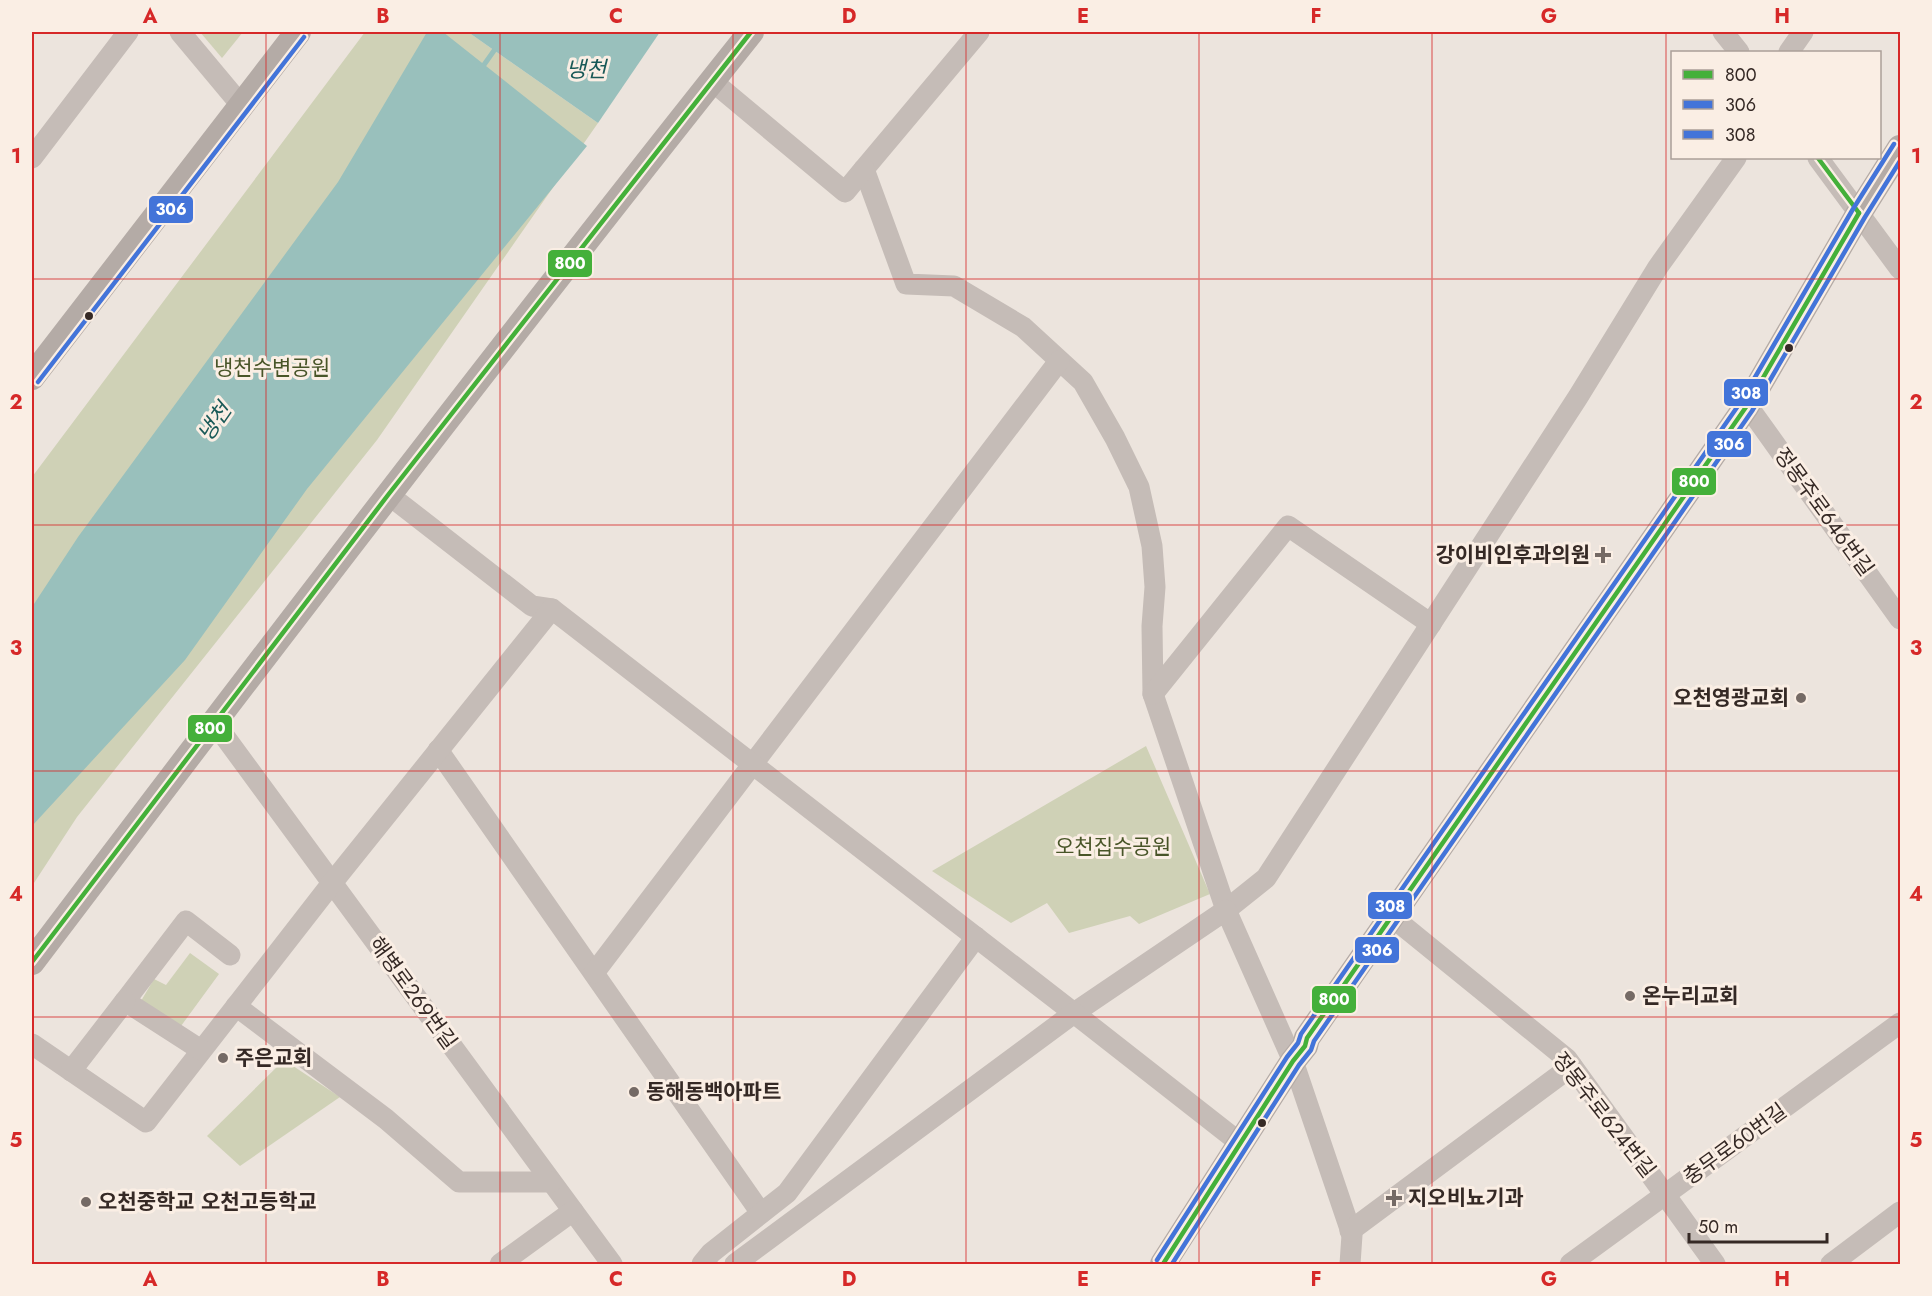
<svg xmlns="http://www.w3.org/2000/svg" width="1932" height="1296" viewBox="0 0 1932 1296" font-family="Jost,'Noto Sans KR',sans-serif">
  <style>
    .green { fill: #cfd1b6 }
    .water { fill: #99c0bc }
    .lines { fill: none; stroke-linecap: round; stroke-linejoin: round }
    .stream { stroke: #99c0bc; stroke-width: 5 }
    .minor { stroke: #c5bcb7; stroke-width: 21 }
    .major { stroke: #b4aba6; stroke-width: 26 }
    .bus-1-casing { stroke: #faeee4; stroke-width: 9 }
    .bus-2-casing { stroke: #faeee4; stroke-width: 9 }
    .bus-3-casing { stroke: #faeee4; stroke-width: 9 }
    .bus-1 { stroke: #44b03a; stroke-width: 4.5 }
    .bus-2 { stroke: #4374d9; stroke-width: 4.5 }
    .bus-3 { stroke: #4374d9; stroke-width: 4.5 }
    .grid { fill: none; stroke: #d62828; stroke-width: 1.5; stroke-opacity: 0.55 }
    .bus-dot { fill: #352925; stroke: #faeee4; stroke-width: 2 }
    .poi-dot { fill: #756a65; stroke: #faeee4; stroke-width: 2 }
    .labels { text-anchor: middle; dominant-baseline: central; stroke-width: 6; stroke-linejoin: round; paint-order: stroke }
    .park-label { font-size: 21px; fill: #485528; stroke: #faeee4 }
    .street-label { font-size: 21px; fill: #352925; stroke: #faeee4 }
    .poi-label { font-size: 21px; font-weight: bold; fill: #352925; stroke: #faeee4; text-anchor: start }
    .water-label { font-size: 22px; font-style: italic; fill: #195957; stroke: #faeee4 }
    .line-badge { stroke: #faeee4; stroke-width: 2 }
    .badge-label { font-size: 16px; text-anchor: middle; font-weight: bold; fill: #fff }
    .neatline { fill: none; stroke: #d62828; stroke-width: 2 }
    .grid-label { font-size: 20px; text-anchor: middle; font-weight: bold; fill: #d62828 }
  </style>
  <rect width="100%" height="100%" fill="#ece4dd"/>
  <g class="green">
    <path d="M200 32H243L222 58Z"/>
    <path d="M365 32H468L598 123 377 440 77 817 32 886V477Z"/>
    <path d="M1146 746 1210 894 1139 924 1130 916 1069 933 1047 903 1011 923 932 871Z"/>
    <path d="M190 953 219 974 181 1026 141 1001 154 979 166 985Z"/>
    <path d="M284 1060 340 1097 240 1166 207 1136Z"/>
  </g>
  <g class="water">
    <path d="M427 32H443L587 146 307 489 185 660 32 826V607L78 537 338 182Z"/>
    <path d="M468 32H660L598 123Z"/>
  </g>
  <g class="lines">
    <path class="stream" d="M481 69 498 45"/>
    <g class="minor">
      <path d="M180 32 241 105"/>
      <path d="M979 32 864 169 906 284 954 286 1023 327 1083 382 1115 438 1139 487 1152 546 1155 587 1152 626 1153 694 1226 910 1266 878 1578 397 1658 267 1736 158"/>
      <path d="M1723 32 1739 52"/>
      <path d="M1789 52 1803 32"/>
      <path d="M712 81 845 192 864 169"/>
      <path d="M32 158 128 32"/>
      <path d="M1818 158 1900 269"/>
      <path d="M1747 405 1900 619"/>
      <path d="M389 495 532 606 552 609"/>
      <path d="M1153 694 1288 526 1431 624"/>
      <path d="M214 722 612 1264"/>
      <path d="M438 750 761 1213"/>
      <path d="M1391 916 1567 1059 1715 1264"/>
      <path d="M594 973 1059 361"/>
      <path d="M236 1006 386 1119 459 1182H551"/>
      <path d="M32 1044 146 1122 332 883 552 609 1074 1013 1226 910 1293 1061 1352 1235 1350 1264"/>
      <path d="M201 1050 125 1001 186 921 230 955"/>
      <path d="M71 1071 125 1001"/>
      <path d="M1350 1231 1572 1066"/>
      <path d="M500 1264 573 1211"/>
      <path d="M702 1264 711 1253 787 1193 976 937"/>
      <path d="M735 1264 1074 1013 1240 1143"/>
      <path d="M1570 1264 1900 1023"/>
      <path d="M1831 1264 1900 1212"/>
    </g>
    <g class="major">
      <path d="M32 377 298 32"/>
      <path d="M32 962C268 650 507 338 751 32"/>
      <path d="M1163 1264 1293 1061 1305 1046 1307 1038 1746 407 1859 213 1900 148"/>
    </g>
    <g class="bus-1-casing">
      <g id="bus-1">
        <path d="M1818 158 1859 213"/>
        <path d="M32 962 388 495 751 32"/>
        <path d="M1163 1264 1293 1061 1305 1046 1307 1038 1746 407 1859 213"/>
      </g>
    </g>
    <g class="bus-2-casing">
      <g id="bus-2">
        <path d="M38 382 304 37"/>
        <path d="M1172 1264 1299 1065 1311 1050 1314 1041 1752 411 1865 217 1900 161"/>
      </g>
    </g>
    <g class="bus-3-casing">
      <path id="bus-3" d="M1157 1260 1287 1057 1298 1043 1301 1034 1740 403 1853 209 1894 144"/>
    </g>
    <use href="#bus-1" class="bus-1"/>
    <use href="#bus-2" class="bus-2"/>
    <use href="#bus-3" class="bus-3"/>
  </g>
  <path class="grid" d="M266 32V1264M500 32V1264M733 32V1264M966 32V1264M1199 32V1264M1432 32V1264M1666 32V1264M32 279H1900M32 525H1900M32 771H1900M32 1017H1900"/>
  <g class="bus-dot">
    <circle cx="89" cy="316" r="5"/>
    <circle cx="1789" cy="348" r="5"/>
    <circle cx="1262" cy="1123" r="5"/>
  </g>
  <g class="poi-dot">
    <path d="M1600 546h6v6h6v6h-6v6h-6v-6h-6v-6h6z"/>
    <circle cx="1801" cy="698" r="6"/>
    <circle cx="1630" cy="996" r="6"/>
    <circle cx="223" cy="1058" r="6"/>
    <circle cx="634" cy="1092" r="6"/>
    <path d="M1391 1189h6v6h6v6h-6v6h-6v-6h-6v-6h6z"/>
    <circle cx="86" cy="1202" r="6"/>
  </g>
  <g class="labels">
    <g class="park-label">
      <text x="272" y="368">냉천수변공원</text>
      <text x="1113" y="847">오천집수공원</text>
    </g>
    <g class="street-label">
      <text transform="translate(1824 512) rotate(54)">정몽주로646번길</text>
      <text transform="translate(413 993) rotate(54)">해병로269번길</text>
      <text transform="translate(1604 1115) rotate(52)">정몽주로624번길</text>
      <text transform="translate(1735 1144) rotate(-36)">충무로60번길</text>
    </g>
    <g class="poi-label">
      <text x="1590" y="555" text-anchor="end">강이비인후과의원</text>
      <text x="1789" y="698" text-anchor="end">오천영광교회</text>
      <text x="1642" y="996">온누리교회</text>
      <text x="235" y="1058">주은교회</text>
      <text x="646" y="1092">동해동백아파트</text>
      <text x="1408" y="1198">지오비뇨기과</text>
      <text x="98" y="1202">오천중학교 오천고등학교</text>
    </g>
    <g class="water-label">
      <text x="586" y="69">냉천</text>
      <text transform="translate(214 422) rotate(-55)">냉천</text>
    </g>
  </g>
  <g class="line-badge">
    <rect x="148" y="195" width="46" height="29" rx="6" fill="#4374d9"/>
    <rect x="547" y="249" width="46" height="29" rx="6" fill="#44b03a"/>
    <rect x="1723" y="378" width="46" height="29" rx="6" fill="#4374d9"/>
    <rect x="1706" y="430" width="46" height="28" rx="6" fill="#4374d9"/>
    <rect x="1671" y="467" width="46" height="29" rx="6" fill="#44b03a"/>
    <rect x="187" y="714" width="46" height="29" rx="6" fill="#44b03a"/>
    <rect x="1367" y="891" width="46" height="29" rx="6" fill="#4374d9"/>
    <rect x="1354" y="936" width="46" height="28" rx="6" fill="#4374d9"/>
    <rect x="1311" y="985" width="46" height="29" rx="6" fill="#44b03a"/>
  </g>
  <g class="badge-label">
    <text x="171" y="215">306</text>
    <text x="570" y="269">800</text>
    <text x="1746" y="399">308</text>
    <text x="1729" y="450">306</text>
    <text x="1694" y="487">800</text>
    <text x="210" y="734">800</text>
    <text x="1390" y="912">308</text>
    <text x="1377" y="956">306</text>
    <text x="1334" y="1005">800</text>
  </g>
  <rect width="1932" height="1296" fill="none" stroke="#faeee4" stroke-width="66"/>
  <rect x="1671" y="51" width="210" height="108" fill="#faeee4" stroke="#ab9f98" stroke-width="1.5"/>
  <rect x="1683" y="70" width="30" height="9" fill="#44b03a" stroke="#ab9f98" stroke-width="1.5"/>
  <text x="1725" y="81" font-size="18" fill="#352925">800</text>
  <rect x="1683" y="100" width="30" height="9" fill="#4374d9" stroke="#ab9f98" stroke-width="1.5"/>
  <text x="1725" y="111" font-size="18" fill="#352925">306</text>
  <rect x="1683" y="130" width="30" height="9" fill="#4374d9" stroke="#ab9f98" stroke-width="1.5"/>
  <text x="1725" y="141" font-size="18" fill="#352925">308</text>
  <path d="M1689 1233v9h138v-9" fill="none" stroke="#352925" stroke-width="3"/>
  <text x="1698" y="1233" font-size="18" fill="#352925" stroke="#faeee4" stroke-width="4.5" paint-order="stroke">50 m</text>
  <rect x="33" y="33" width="1866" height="1230" class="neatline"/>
  <g class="grid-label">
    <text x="150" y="23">A</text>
    <text x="383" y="23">B</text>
    <text x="616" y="23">C</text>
    <text x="849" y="23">D</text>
    <text x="1083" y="23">E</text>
    <text x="1316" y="23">F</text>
    <text x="1549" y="23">G</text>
    <text x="1782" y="23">H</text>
    <text x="16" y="163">1</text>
    <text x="1916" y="163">1</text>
    <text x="16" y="409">2</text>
    <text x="1916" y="409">2</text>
    <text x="16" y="655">3</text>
    <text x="1916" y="655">3</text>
    <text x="16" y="901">4</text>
    <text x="1916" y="901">4</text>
    <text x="16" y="1147">5</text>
    <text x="1916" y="1147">5</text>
    <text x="150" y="1286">A</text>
    <text x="383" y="1286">B</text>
    <text x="616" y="1286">C</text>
    <text x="849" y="1286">D</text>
    <text x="1083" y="1286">E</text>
    <text x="1316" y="1286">F</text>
    <text x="1549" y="1286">G</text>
    <text x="1782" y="1286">H</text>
  </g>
</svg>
